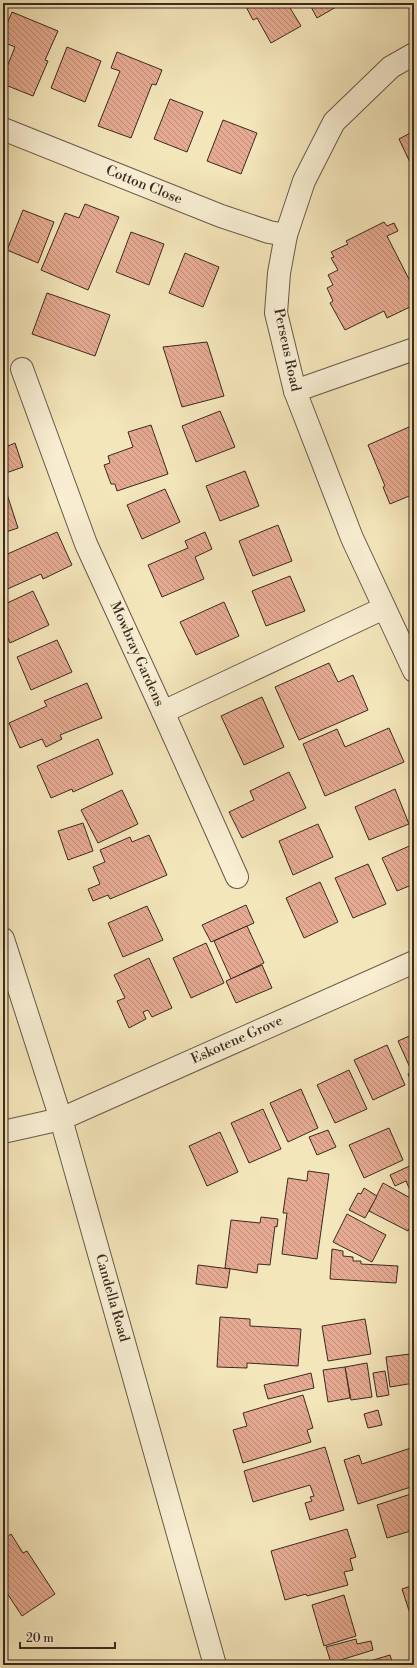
<svg xmlns="http://www.w3.org/2000/svg" width="417" height="1668" viewBox="0 0 417 1668" font-family="'Libre Bodoni',serif">
  <style>
    .building { fill: url(#building-back-hatch); stroke: #3b2a21 }
    .lines { fill: none; stroke-linecap: round; stroke-linejoin: round }
    .minor-casing { stroke: #695948; stroke-width: 24 }
    .minor { stroke: #f8efd3; stroke-width: 22 }
    .labels { text-anchor: middle; dominant-baseline: central; stroke-width: 3; stroke-linejoin: round; paint-order: stroke }
    .street-label { font-size: 14px; fill: #3b2a21; stroke: #f8efd3 }
  </style>
  <defs>
    <pattern id="building-back-hatch" width="6" height="6" patternUnits="userSpaceOnUse"><rect width="6" height="6" fill="#e5aa91"/><path d="M-1 5l2 2M0 0l6 6M5-1l2 2" fill="none" stroke="#bb8b76"/></pattern>
  </defs>
  <rect width="100%" height="100%" fill="#f4e6bb"/>
  <filter id="stains"><feTurbulence type="fractalNoise" baseFrequency=".005" numOctaves="4"/><feColorMatrix values="0 0 0 0 .2 0 0 0 0 .09 0 0 0 0 .02 0 0 0 .5 -.17"/></filter>
  <radialGradient id="worn" r=".72"><stop offset=".6" stop-color="#630" stop-opacity="0"/><stop offset="1" stop-color="#630" stop-opacity=".3"/></radialGradient>
  <g class="building">
    <path d="M244 3H287L301 26 271 43 257 18 253 20Z"/>
    <path d="M309 3H343L317 18Z"/>
    <path d="M12 12 58 31 45 60 48 61 33 96 3 84V77L15 47 3 42V33Z"/>
    <path d="M67 47 101 61 85 102 51 88Z"/>
    <path d="M117 52 162 70 156 85 152 84 131 138 98 126 120 71 111 68Z"/>
    <path d="M170 99 203 112 187 152 154 139Z"/>
    <path d="M223 120 257 133 241 174 207 161Z"/>
    <path d="M414 131V171L399 139Z"/>
    <path d="M85 204 119 217 88 290 41 270 65 213 79 218Z"/>
    <path d="M23 210 54 222 38 263 7 250Z"/>
    <path d="M384 222 387 226 394 223 398 231 387 236 414 289V305L387 318 384 311 345 330 330 303 333 301 327 288 333 285 328 275 338 270 331 258 334 257 331 252 348 244 346 241Z"/>
    <path d="M131 232 164 244 149 285 116 272Z"/>
    <path d="M185 253 219 267 203 307 169 293Z"/>
    <path d="M47 293 110 315 95 356 32 334Z"/>
    <path d="M207 342 224 396 182 407 163 347Z"/>
    <path d="M220 411 235 447 196 462 182 426Z"/>
    <path d="M151 425 168 474 117 491 115 484H111L104 465 110 463 108 456 133 447 128 432Z"/>
    <path d="M409 427 414 439V477L412 478 414 483V494L390 504 383 487 385 486 368 445Z"/>
    <path d="M5 436 8 446 15 443 23 467 3 474V437Z"/>
    <path d="M245 471 259 506 220 521 206 486Z"/>
    <path d="M165 489 180 522 142 539 127 505Z"/>
    <path d="M6 491 18 528 3 533V492Z"/>
    <path d="M278 525 292 561 253 576 239 541Z"/>
    <path d="M57 532 72 565 43 579 41 574 3 591V556Z"/>
    <path d="M205 532 212 549 195 557 204 579 162 597 148 565 188 548 185 541Z"/>
    <path d="M290 576 305 611 266 626 252 591Z"/>
    <path d="M33 591 49 625 10 643 3 628V605Z"/>
    <path d="M224 602 239 636 196 655 180 622Z"/>
    <path d="M57 640 72 672 31 690 17 657Z"/>
    <path d="M329 663 338 682 353 675 368 710 299 740 275 687Z"/>
    <path d="M87 683 102 718 60 735 62 739 46 747 42 739 20 748 9 723 47 706 44 701Z"/>
    <path d="M262 697 284 747 244 765 221 716Z"/>
    <path d="M389 728 404 762 325 796 303 744 337 729 345 747Z"/>
    <path d="M98 739 113 774 73 792 72 789 51 798 37 766Z"/>
    <path d="M289 772 306 808 242 838 229 812 254 800 250 791Z"/>
    <path d="M395 789 409 824 369 840 355 807Z"/>
    <path d="M122 790 138 824 98 843 81 810Z"/>
    <path d="M83 823 93 851 68 860 58 831Z"/>
    <path d="M318 824 333 857 293 875 279 841Z"/>
    <path d="M149 835 167 875 110 899 108 895 93 901 88 889 100 884 93 867 105 862 100 850 130 837 132 842Z"/>
    <path d="M414 844V884L397 891 382 858Z"/>
    <path d="M368 864 386 904 353 918 335 878Z"/>
    <path d="M320 882 338 922 304 938 286 898Z"/>
    <path d="M246 905 254 923 211 942 202 925Z"/>
    <path d="M147 906 163 940 123 957 108 923Z"/>
    <path d="M247 926 264 963 231 979 214 941Z"/>
    <path d="M206 943 224 983 191 998 173 958Z"/>
    <path d="M149 958 172 1008 152 1017 148 1010 143 1012 146 1019 129 1028 117 1001 125 998 114 975Z"/>
    <path d="M262 965 272 988 236 1003 226 981Z"/>
    <path d="M414 1034V1083L412 1084 408 1074 412 1072 398 1041Z"/>
    <path d="M387 1045 405 1085 373 1100 354 1060Z"/>
    <path d="M349 1070 367 1109 335 1123 317 1085Z"/>
    <path d="M301 1089 318 1128 288 1142 270 1103Z"/>
    <path d="M263 1109 281 1149 249 1163 231 1123Z"/>
    <path d="M389 1128 403 1160 364 1178 349 1145Z"/>
    <path d="M328 1130 336 1147 317 1155 309 1137Z"/>
    <path d="M220 1132 238 1172 207 1186 189 1146Z"/>
    <path d="M414 1164V1197H413L406 1181 395 1186 390 1175Z"/>
    <path d="M308 1171 329 1174 317 1259 282 1254 287 1213H283L288 1178 307 1181Z"/>
    <path d="M383 1183 414 1200V1219L408 1231 369 1211Z"/>
    <path d="M364 1188 377 1196 365 1218 349 1210 358 1193 361 1194Z"/>
    <path d="M347 1214 386 1235 372 1262 333 1242Z"/>
    <path d="M261 1217 278 1219 277 1227 275 1226 270 1265 258 1264 257 1273 225 1268 231 1220 260 1223Z"/>
    <path d="M332 1249 343 1251V1256L353 1257V1261H361V1264L398 1266 396 1283 330 1279Z"/>
    <path d="M198 1265 230 1269 227 1288 196 1284Z"/>
    <path d="M220 1317 250 1319V1326L301 1329 298 1366 247 1363V1368L217 1367Z"/>
    <path d="M365 1319 371 1354 328 1361 322 1326Z"/>
    <path d="M410 1354 414 1383 390 1387 386 1357Z"/>
    <path d="M367 1363 372 1397 351 1400 345 1367Z"/>
    <path d="M345 1367 350 1398 328 1402 323 1370Z"/>
    <path d="M385 1371 389 1395 377 1397 373 1373Z"/>
    <path d="M311 1373 314 1388 268 1399 264 1385Z"/>
    <path d="M303 1395 313 1428 307 1430 311 1442 243 1463 233 1430 247 1426 243 1413Z"/>
    <path d="M378 1410 382 1425 368 1428 364 1414Z"/>
    <path d="M325 1447 344 1510 310 1520 305 1503 312 1501 310 1497 314 1496 310 1485 253 1502 244 1471Z"/>
    <path d="M414 1447V1486L358 1504 344 1460 359 1455 362 1464Z"/>
    <path d="M414 1493V1530L387 1538 377 1505Z"/>
    <path d="M347 1529 356 1557 350 1559 353 1570 344 1572 348 1585 307 1596 306 1594 285 1600 271 1551Z"/>
    <path d="M11 1534 23 1553 27 1551 55 1594 22 1616 3 1587V1540Z"/>
    <path d="M414 1585V1626L402 1589Z"/>
    <path d="M344 1595 356 1636 324 1646 312 1605Z"/>
    <path d="M356 1639 357 1644 371 1641 373 1650 331 1663 326 1647Z"/>
    <path d="M390 1655 393 1665H371L370 1661Z"/>
    <path d="M368 1660 369 1665H351Z"/>
  </g>
  <g class="lines">
    <g class="minor-casing">
      <g id="minor">
        <path d="M414 54 391 67 334 122 304 181 286 235 279 273 276 313 295 391 352 538 414 671"/>
        <path d="M3 129 221 216 269 232 286 235"/>
        <path d="M22 369 86 544 163 712 384 608"/>
        <path d="M295 391 414 349"/>
        <path d="M163 712 237 877"/>
        <path d="M3 939 61 1119 215 1665"/>
        <path d="M3 1132 61 1119 414 962"/>
      </g>
    </g>
    <use href="#minor" class="minor"/>
  </g>
  <g class="labels">
    <g class="street-label">
      <text transform="translate(144 185) rotate(22)">Cotton Close</text>
      <text transform="translate(287 350) rotate(78)">Perseus Road</text>
      <text transform="translate(137 654) rotate(66)">Mowbray Gardens</text>
      <text transform="translate(237 1040) rotate(-24)">Eskotene Grove</text>
      <text transform="translate(112 1298) rotate(74)">Candella Road</text>
    </g>
  </g>
  <rect width="417" height="1668" fill="none" stroke="#f4e6bb" stroke-width="16"/>
  <rect x="4" y="4" width="409" height="1660" fill="none" stroke="#3b2a21" stroke-width="2"/>
  <rect x="8" y="8" width="401" height="1652" fill="none" stroke="#3b2a21"/>
  <path d="M20 1642v6h95v-6" fill="none" stroke="#3b2a21" stroke-width="2"/>
  <text x="26" y="1642" font-size="12" fill="#3b2a21" stroke="#f8efd3" stroke-width="3" paint-order="stroke">20 m</text>
  <rect width="100%" height="100%" filter="url(#stains)"/>
  <rect width="100%" height="100%" fill="url(#worn)"/>
</svg>
